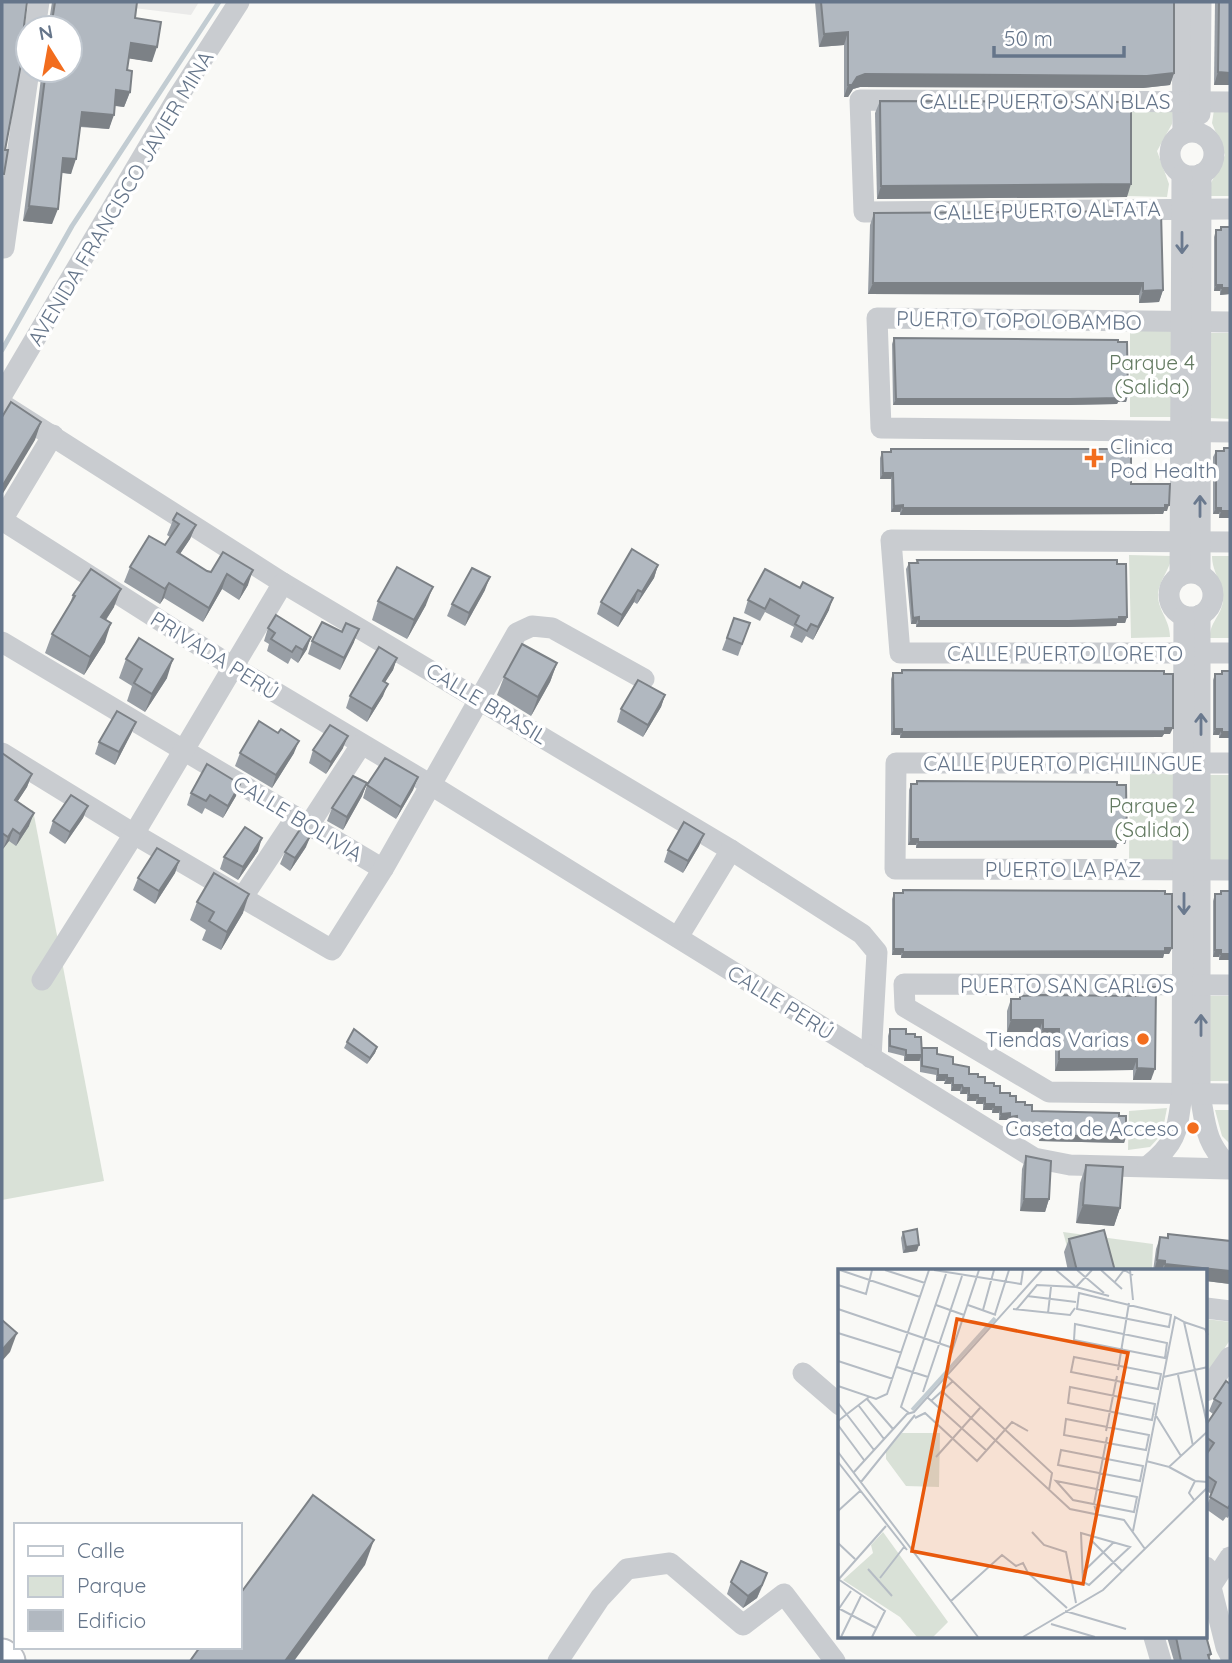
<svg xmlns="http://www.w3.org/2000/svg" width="1232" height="1663" viewBox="0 0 1232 1663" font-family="Quicksand,sans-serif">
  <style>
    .built { fill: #eaeae9 }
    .green { fill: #d9e1d7 }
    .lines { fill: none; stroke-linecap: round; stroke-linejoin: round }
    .stream { stroke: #c2ccd2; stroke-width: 5 }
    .primary-casing { stroke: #bcbfc4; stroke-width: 37 }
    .street { stroke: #c9ccd0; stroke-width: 21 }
    .primary { stroke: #fff; stroke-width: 33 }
    .wall { fill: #989ea5 }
    .shaded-wall { fill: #7c8186 }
    .building { fill: #b1b8c0; stroke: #7c8186; stroke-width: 2 }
    .oneway { stroke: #6a798e }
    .poi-dot { fill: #f26d1e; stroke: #fff; stroke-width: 2.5 }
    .labels { text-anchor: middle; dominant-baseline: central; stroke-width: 7; stroke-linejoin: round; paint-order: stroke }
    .street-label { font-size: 21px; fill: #65758a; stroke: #fff }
    .park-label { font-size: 21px; fill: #637a61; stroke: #fff }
    .poi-label { font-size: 21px; fill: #65758a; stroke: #fff; text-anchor: end }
    .inset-river { fill: none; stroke: #c2ccd2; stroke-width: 3.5 }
    .inset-road { fill: none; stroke: #b5bcc4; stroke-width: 2 }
    .view { fill: #e8590c; fill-opacity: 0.15; stroke: #e8590c; stroke-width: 3.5 }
    .inset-edge { fill: none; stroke: #65758a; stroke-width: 3.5 }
  </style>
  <rect width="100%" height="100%" fill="#f9f9f6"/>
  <path class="built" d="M85 2H199L191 15Z"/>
  <g class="green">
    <path d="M1127 110 1173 111 1172 124 1157 151 1169 184 1167 197 1126 196Z"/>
    <path d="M1214 110H1230V196H1211V183L1225 155 1212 123Z"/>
    <path d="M1130 331H1175L1174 417H1130Z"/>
    <path d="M1210 333H1230V419L1209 418Z"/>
    <path d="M1129 555 1172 556C1170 569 1160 579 1158 593 1157 610 1170 619 1170 637L1131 638Z"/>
    <path d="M1212 556H1230V638H1210C1209 623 1222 615 1223 600 1224 584 1212 573 1212 556Z"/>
    <path d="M1130 773 1175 774 1174 860H1129Z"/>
    <path d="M1209 775H1230V861H1208Z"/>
    <path d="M33 810 104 1181 2 1200V816Z"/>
    <path d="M1210 996H1230V1081H1209Z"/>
    <path d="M1167 1108 1162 1134 1150 1147 1128 1150 1129 1111Z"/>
    <path d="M1215 1110H1230V1144L1222 1136Z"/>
    <path d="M1063 1232 1153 1244 1152 1271H1108L1068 1250Z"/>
    <path d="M1206 1319 1230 1322V1340L1206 1376Z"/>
  </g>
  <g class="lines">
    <path class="stream" d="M2 350 72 226 219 2"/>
    <g class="primary-casing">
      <path id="primary" d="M2 1656 8 1661"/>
    </g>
    <g class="street">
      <path d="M1182 2 1183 134"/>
      <path d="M35 28 39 2"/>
      <path d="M1230 102 860 100 864 212 1230 209"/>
      <path d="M1200 114 1201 2"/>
      <circle cx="1192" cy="154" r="22"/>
      <path d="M4 248 29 70"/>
      <path d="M1230 322 877 318 881 428 1230 432"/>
      <path d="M2 395 176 100 239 2"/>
      <path d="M2 404 283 583 731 850 862 934 877 952 871 1058"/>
      <path d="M53 435 2 520 233 667 431 785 1034 1158 1070 1165 1230 1169"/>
      <path d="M1230 542 891 540 900 653H1230"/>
      <circle cx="1191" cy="595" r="22"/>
      <path d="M1200 574 1201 174"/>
      <path d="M1180 576 1182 175"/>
      <path d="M1200 615V1094C1206 1128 1205 1142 1230 1168"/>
      <path d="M2 642 383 869"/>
      <path d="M2 753 134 834 332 950 383 869 517 633 532 626 552 628 644 679"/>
      <path d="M1230 763H896L895 869 1230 870"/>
      <path d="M309 825 361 745"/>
      <path d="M242 898 296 817"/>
      <path d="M678 937 731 850"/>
      <path d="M42 980 134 834 283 583"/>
      <path d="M1230 985 904 984 905 1007 1049 1092 1230 1094"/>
      <path d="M1148 1166C1178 1142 1177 1130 1182 1094L1184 616"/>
      <path d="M1206 1308 1230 1311"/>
      <path d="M803 1373 840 1405"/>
      <path d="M1206 1391 1230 1357"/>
      <path d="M1206 1567 1226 1647 1230 1655"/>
      <path d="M1211 1586 1230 1557"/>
      <path d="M1154 1637 1161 1661"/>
      <path d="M558 1661 600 1598 627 1569 670 1563 743 1625 784 1594 835 1661"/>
    </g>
    <use href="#primary" class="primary"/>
  </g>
  <g class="wall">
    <path d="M52 2H137L135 18 152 62 129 58 127 70 130 92 124 107 115 106 109 129 80 127 71 174 62 173 52 224 23 221 42 70H70V28H48Z"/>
    <path d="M815 2H1174V73L1170 85 1143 88 860 87 853 89 848 97H844V45L819 47Z"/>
    <path d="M1215 2H1230V85H1214Z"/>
    <path d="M880 101 1127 197 877 199 875 113Z"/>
    <path d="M1161 211 1163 290 1159 302 1139 303V295L868 294 870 225 874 213Z"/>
    <path d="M1221 227 1230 294 1220 295V291H1214V237L1216 230H1220Z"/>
    <path d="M894 338 1118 342 1128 395 1126 402H1118L1117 404 1068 405H893L892 344Z"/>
    <path d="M1224 448 1230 518H1219V514H1213V457L1216 451H1223Z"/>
    <path d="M891 449 1122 452 1131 484 1167 511H1164L1163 514 900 515V512H891V479H880V458L882 452H890Z"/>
    <path d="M173 520 196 525 190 539 180 554 207 571 211 572 223 552 248 585 239 600 222 589 203 622 164 598 160 604 124 582 130 567 165 545 170 537 167 535Z"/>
    <path d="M917 560 1127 617 1125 623H1117L1116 626 1067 627H916V624H911L906 569 909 563H916Z"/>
    <path d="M658 565 654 578 637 604 634 602 618 627 597 614 601 602Z"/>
    <path d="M765 569 829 610 813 640 806 636 802 643 790 637 794 627 765 612 760 621 744 613 748 600Z"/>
    <path d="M485 590 465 626 447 616 452 604Z"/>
    <path d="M73 595 114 607 106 620 105 642 84 675 45 653 52 634 69 606Z"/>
    <path d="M378 601 426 605 407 639 372 620Z"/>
    <path d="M734 618 750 623 738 656 722 650Z"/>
    <path d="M268 628 307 649 298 663 291 658 288 664 267 651 269 644 264 641Z"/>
    <path d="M312 641 354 642 340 670 308 654Z"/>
    <path d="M397 658 393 670 385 682 383 696 367 722 346 708 350 696Z"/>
    <path d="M126 659 167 678 145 712 127 701 132 686 119 678Z"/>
    <path d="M557 663 550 682 531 716 497 695 504 677Z"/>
    <path d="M902 670 1170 734H1164L1162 737 900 738V735H891V679L893 673H901Z"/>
    <path d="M1222 671 1230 738H1219V735H1213V680L1215 674H1221Z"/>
    <path d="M665 695 661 707 643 737 617 722 621 709Z"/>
    <path d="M136 722 131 734 115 765 95 754 99 742Z"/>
    <path d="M343 748 326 774 309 763 313 750Z"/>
    <path d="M2 753 32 774 27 787 17 802 29 826 16 846 9 841 3 849 2 848Z"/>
    <path d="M240 753H294L272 788 235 766Z"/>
    <path d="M418 777 413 790 396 819 363 798 367 785Z"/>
    <path d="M917 781 1127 838 1125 844H1117L1116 848H916V845H908L909 790 911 784H916Z"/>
    <path d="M367 783 362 796 343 830 327 821 332 808Z"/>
    <path d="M191 793 236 796 223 818 205 808 202 814 187 805Z"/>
    <path d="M88 806 83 818 65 844 49 833 53 821Z"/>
    <path d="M704 834 699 846 683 873 664 862 668 850Z"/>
    <path d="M306 847 290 871 280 864 285 852Z"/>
    <path d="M258 851 238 880 220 869 224 857Z"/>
    <path d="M179 861 175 873 155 904 133 890 138 878Z"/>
    <path d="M903 890 1172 948 1169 954H1164L1163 958H901V955H892V899L894 893H902Z"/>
    <path d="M1221 891 1230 960H1219V957H1213V901L1215 894H1220Z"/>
    <path d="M197 902 243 913 221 950 202 940 206 930 190 920Z"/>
    <path d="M1139 987 1151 1080H1133V1070L1055 1071V1040H1039V1032H1007V1011L1011 999H1019L1020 996H1135Z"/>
    <path d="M890 1029 915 1037 922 1049 937 1054 969 1074 978 1077 985 1083 994 1086 1000 1093 1010 1096 1016 1102 1025 1105 1032 1111 1119 1116 1126 1137 1124 1143 1039 1141V1138H1030V1132H1023V1129H1015V1123H1008V1120H999V1113H992V1110H983V1104H976V1101H967V1094H960V1091H951V1084H944L945 1081H936V1075L920 1072V1061H904V1056L888 1052V1036Z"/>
    <path d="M347 1042 377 1047 375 1053 367 1064 344 1048Z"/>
    <path d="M1026 1156 1049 1199 1045 1212 1020 1211 1022 1169Z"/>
    <path d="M1086 1165 1120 1208 1114 1226 1076 1223 1080 1183Z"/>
    <path d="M903 1232 917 1251 903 1253 901 1238Z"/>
    <path d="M1168 1234 1230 1241V1284L1206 1281V1271H1153L1156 1249 1160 1237 1167 1238Z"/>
    <path d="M1069 1239 1115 1271H1068L1064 1252Z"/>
    <path d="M1230 1384V1514L1228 1518 1226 1517 1223 1521 1206 1509 1211 1494 1206 1490V1455L1207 1453H1206V1425L1213 1414 1209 1411 1214 1399Z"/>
    <path d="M731 1582 763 1585 757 1598 743 1608 727 1594Z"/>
    <path d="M1167 1637H1206L1211 1654 1209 1659 1210 1661H1174Z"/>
  </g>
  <g class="shaded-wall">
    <path d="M848 32 844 45 819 47 824 34Z"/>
    <path d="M131 43 157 47 152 62 126 58Z"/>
    <path d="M28 44V58H23L18 63 24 48Z"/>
    <path d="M1218 72 1230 73V85H1214Z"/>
    <path d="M1174 73 1170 85 1143 88 860 87 853 89 848 97H844L848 85 857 77 865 74Z"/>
    <path d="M116 90 130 92 124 107 111 105Z"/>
    <path d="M82 112 114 115 109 129 77 126Z"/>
    <path d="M63 158 76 159 71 174 58 172Z"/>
    <path d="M1131 184 1127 197 877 199 881 186Z"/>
    <path d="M29 206 58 209 52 224 23 221Z"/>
    <path d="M873 283H1143L1139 295 868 294Z"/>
    <path d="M1216 285H1222L1220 291H1214Z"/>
    <path d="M1222 288H1230V294L1220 295Z"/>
    <path d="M1163 290 1159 302 1139 303 1143 291Z"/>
    <path d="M1128 395 1126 402H1118L1117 404 1068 405H893L896 399Z"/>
    <path d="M41 422 35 440 2 495 3 485Z"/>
    <path d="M883 473H893L891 479H880Z"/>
    <path d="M903 505 900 512H891L894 506Z"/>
    <path d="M1169 505 1167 511H1164L1163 514 900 515 903 508Z"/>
    <path d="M1216 508H1221L1219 514H1213Z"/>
    <path d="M1221 511H1230V518H1219Z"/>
    <path d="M196 525 190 539 171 567 177 552Z"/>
    <path d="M658 565 654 578 637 604 642 592Z"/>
    <path d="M253 570 248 585 239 600 244 585Z"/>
    <path d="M227 574 222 589 203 622 209 608Z"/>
    <path d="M490 577 485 590 465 626 469 613Z"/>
    <path d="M169 583 164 598 160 604 165 589Z"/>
    <path d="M433 587 426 605 407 639 414 620Z"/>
    <path d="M121 589 114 607 95 636 101 617Z"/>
    <path d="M638 590 634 602 618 627 622 615Z"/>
    <path d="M833 598 829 610 813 640 818 627Z"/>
    <path d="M919 617 916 624H911L913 618Z"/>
    <path d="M1127 617 1125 623H1117L1116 626 1067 627H916L919 621Z"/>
    <path d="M111 623 105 642 84 675 90 657Z"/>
    <path d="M359 629 354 642 340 670 344 658Z"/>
    <path d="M311 637 307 649 298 663 303 650Z"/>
    <path d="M397 658 393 670 378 693 383 681Z"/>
    <path d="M173 659 167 678 145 712 152 694Z"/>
    <path d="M557 663 550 682 531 716 538 697Z"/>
    <path d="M388 684 383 696 367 722 372 709Z"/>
    <path d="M665 695 661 707 643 737 648 725Z"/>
    <path d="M136 722 131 734 115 765 119 752Z"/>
    <path d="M1173 728 1170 734H1164L1162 737 900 738 902 732Z"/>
    <path d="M894 729H902L900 735H891Z"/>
    <path d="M1215 729H1222L1219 735H1213Z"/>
    <path d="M1222 732H1230V738H1219Z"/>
    <path d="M348 736 343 748 326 774 331 762Z"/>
    <path d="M299 741 294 753 272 788 276 775Z"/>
    <path d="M32 774 27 787 10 813 15 800Z"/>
    <path d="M418 777 413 790 396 819 401 807Z"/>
    <path d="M367 783 362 796 343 830 347 817Z"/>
    <path d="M240 784 236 796 223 818 228 806Z"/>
    <path d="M88 806 83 818 65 844 70 832Z"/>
    <path d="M34 813 29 826 16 846 20 834Z"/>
    <path d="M13 829 9 841 3 849 8 837Z"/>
    <path d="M704 834 699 846 683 873 688 861Z"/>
    <path d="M311 835 306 847 290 871 295 858Z"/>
    <path d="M262 838 258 851 238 880 243 867Z"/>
    <path d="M1127 838 1125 844H1117L1116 848H916L918 842Z"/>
    <path d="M911 839H918L916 845H908Z"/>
    <path d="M179 861 175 873 155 904 159 891Z"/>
    <path d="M249 894 243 913 221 950 227 932Z"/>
    <path d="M1172 948 1169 954H1164L1163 958H901L903 952Z"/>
    <path d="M894 949H903L901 955H892Z"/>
    <path d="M1215 950H1221L1219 957H1213Z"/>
    <path d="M1221 954H1230V960H1219Z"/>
    <path d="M1011 1020H1043L1039 1032H1007Z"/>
    <path d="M1043 1029H1059L1055 1040H1039Z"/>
    <path d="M377 1047 375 1053 367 1064 370 1058Z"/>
    <path d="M906 1055H922L919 1061H904Z"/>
    <path d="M1059 1059H1137L1133 1070 1055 1071Z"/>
    <path d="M1137 1068 1155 1069 1151 1080H1133Z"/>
    <path d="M938 1075H947L945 1081H936Z"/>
    <path d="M947 1078H953L951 1084H944Z"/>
    <path d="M953 1085H962L960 1091H951Z"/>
    <path d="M963 1088H969L967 1094H960Z"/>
    <path d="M969 1095H978L976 1101H967Z"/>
    <path d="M978 1098H985L983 1104H976Z"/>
    <path d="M985 1104H994L992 1110H983Z"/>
    <path d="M994 1107H1001L999 1113H992Z"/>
    <path d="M1010 1113 1008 1120H999L1001 1114Z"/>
    <path d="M1017 1116 1015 1123H1008L1010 1117Z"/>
    <path d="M1017 1123H1026L1023 1129H1015Z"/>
    <path d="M1026 1126H1032L1030 1132H1023Z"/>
    <path d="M1032 1132H1041L1039 1138H1030Z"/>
    <path d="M1041 1135 1126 1137 1124 1143 1039 1141Z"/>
    <path d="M1024 1199H1049L1045 1212 1020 1211Z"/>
    <path d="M1083 1205 1120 1208 1114 1226 1076 1223Z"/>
    <path d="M919 1245 917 1251 903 1253 906 1247Z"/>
    <path d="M1157 1260 1165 1261 1162 1271H1154Z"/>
    <path d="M1165 1264 1230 1271V1284L1206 1281V1271H1163Z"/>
    <path d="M17 1333 10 1352 2 1361V1350Z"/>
    <path d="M374 1540 365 1565 294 1661H285Z"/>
    <path d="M767 1573 757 1598 743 1608 748 1596Z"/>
  </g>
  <g class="building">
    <path d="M2 2H27L23 34 28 35V44L24 48 5 150H8L4 174H2Z"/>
    <path d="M55 2H137L135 18 161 22 157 47 131 43 127 70 132 71 130 92 116 90 114 115 82 112 76 159 63 158 58 209 29 206 46 70H70V28H51Z"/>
    <path d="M821 2H1174V73L1147 76 865 74 857 77 852 85H848V32L824 34Z"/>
    <path d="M1219 2H1230V73L1218 72Z"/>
    <path d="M880 101 1131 102V184L881 186Z"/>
    <path d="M1161 211 1163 290 1143 291V283H873L874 213Z"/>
    <path d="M1221 227H1230V288H1222V285H1216V230H1221Z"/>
    <path d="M894 338 1118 340V342H1127L1128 395 1119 396V398L1070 399H896Z"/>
    <path d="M11 402 41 422 3 485 2 484V417Z"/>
    <path d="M1224 448H1230V511H1221V508H1216V451H1224Z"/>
    <path d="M891 449H1122V452L1131 453V484H1170L1169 505H1165V508H903V505L894 506 893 473H883L882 452H891Z"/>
    <path d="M177 513 196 525 177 552 207 571 211 572 223 552 253 570 244 585 227 574 209 608 169 583 165 589 130 567 149 536 165 545 179 524 173 520Z"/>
    <path d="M632 549 658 565 642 592 638 590 622 615 601 602Z"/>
    <path d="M917 560H1117V564H1126L1127 617H1119V619L1069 621H919V617L913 618 909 563H918Z"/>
    <path d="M397 567 433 587 414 620 378 601Z"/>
    <path d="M472 568 490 577 469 613 452 604Z"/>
    <path d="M91 569 121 589 101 617 111 623 90 657 52 634 75 596 73 595Z"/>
    <path d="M765 569 800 588 803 582 833 598 818 627 811 624 807 631 795 624 799 616 770 599 765 609 748 600Z"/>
    <path d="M276 615 311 637 303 650 296 646 292 652 271 639 275 633 268 628Z"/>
    <path d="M734 618 750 623 742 644 727 638Z"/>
    <path d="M322 622 342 632 346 623 359 629 344 658 312 641Z"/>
    <path d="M139 638 173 659 152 694 134 683 142 669 126 659Z"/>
    <path d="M522 644 557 663 538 697 504 677Z"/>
    <path d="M379 647 397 658 383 681 388 684 372 709 350 696Z"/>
    <path d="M902 670 1164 671V674H1173V728H1165V731L902 732V729H894L893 673H902Z"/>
    <path d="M1222 671H1230V732H1222V729H1215V674H1222Z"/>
    <path d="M638 680 665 695 648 725 621 709Z"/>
    <path d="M117 711 136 722 119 752 99 742Z"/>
    <path d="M259 721 278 733 281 729 299 741 276 775 240 753Z"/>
    <path d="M330 725 348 736 331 762 313 750Z"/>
    <path d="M2 753 32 774 15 800 34 813 20 834 13 829 8 837 2 833Z"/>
    <path d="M385 758 418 777 401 807 367 785Z"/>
    <path d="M207 764 240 784 228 806 210 795 206 801 191 793Z"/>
    <path d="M353 776 367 783 347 817 332 808Z"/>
    <path d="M917 781 1117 782V785H1126L1127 838H1118V841L918 842V839H911V784H917Z"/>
    <path d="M71 795 88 806 70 832 53 821Z"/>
    <path d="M684 822 704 834 688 861 668 850Z"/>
    <path d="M245 827 262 838 243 867 224 857Z"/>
    <path d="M301 828 311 835 295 858 285 852Z"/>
    <path d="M157 848 179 861 159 891 138 878Z"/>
    <path d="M214 873 249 894 227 932 209 921 214 912 197 902Z"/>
    <path d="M903 890 1165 891V894H1172V948H1165V951L903 952V949H894V893H903Z"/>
    <path d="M1221 891H1230V954H1221V950H1215V894H1221Z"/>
    <path d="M1139 987H1156L1155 1069 1137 1068V1059H1059V1029H1043V1020H1011V999H1020V996L1043 995 1138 996Z"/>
    <path d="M354 1029 377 1047 370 1058 347 1042Z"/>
    <path d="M890 1029H906V1034H915V1037H921L922 1055H906V1050L890 1046Z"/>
    <path d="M922 1048H937V1054L953 1057V1064L969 1067V1074H978V1077H985V1083H994V1086H1000V1093H1010V1096H1016V1102H1025V1105H1032V1111L1119 1113V1116H1126V1137L1041 1135V1132H1032V1126H1026V1123H1017V1116L1010 1117V1113L1001 1114V1107H994V1104H985V1098H978V1095H969V1088H963L962 1085H953V1078H947V1075H938V1069L922 1066Z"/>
    <path d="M1026 1156 1051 1161 1049 1199H1024Z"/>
    <path d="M1086 1165 1123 1167 1120 1208 1083 1205Z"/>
    <path d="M917 1229 919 1245 906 1247 903 1232Z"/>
    <path d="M1104 1230 1115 1271H1077L1069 1239Z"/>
    <path d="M1168 1234 1230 1241V1271L1165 1264V1261L1157 1260 1160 1237 1168 1238Z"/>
    <path d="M2 1320 17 1333 2 1350Z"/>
    <path d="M1226 1381 1230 1384V1505L1228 1508 1210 1497 1216 1482 1206 1475V1455L1214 1443 1206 1437V1425L1221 1403 1214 1399Z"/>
    <path d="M313 1495 374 1540 285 1661H190L200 1647H240V1594Z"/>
    <path d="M741 1561 767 1573 762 1585 748 1596 731 1582Z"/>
    <path d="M1206 1636 1211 1654 1208 1655 1210 1661H1181L1176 1637Z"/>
  </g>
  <defs><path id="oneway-shaft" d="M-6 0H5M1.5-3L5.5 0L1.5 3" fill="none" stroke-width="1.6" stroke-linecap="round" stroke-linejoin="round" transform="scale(1.75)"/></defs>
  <g class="oneway">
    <use href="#oneway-shaft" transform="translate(1182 243) rotate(90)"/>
    <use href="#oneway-shaft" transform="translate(1200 506) rotate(-90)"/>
    <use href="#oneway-shaft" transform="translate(1201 724) rotate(-90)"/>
    <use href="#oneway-shaft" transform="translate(1184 904) rotate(90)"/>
    <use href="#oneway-shaft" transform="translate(1201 1025) rotate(-90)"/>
  </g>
  <g class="poi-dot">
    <path d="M1090.5 447.5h7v7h7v7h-7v7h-7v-7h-7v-7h7z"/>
    <circle cx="1143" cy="1039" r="7"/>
    <circle cx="1193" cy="1128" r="7"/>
  </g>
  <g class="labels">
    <g class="street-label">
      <text x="1045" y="101">CALLE PUERTO SAN BLAS</text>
      <text transform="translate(120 198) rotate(-59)">AVENIDA FRANCISCO JAVIER MINA</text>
      <text transform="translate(1047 210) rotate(-1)">CALLE PUERTO ALTATA</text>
      <text transform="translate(1019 320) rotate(1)">PUERTO TOPOLOBAMBO</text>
      <text x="1065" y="653">CALLE PUERTO LORETO</text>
      <text transform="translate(215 655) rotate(32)">PRIVADA PERÚ</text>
      <text transform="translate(487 703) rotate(31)">CALLE BRASIL</text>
      <text x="1063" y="763">CALLE PUERTO PICHILINGUE</text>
      <text transform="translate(298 818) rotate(31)">CALLE BOLIVIA</text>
      <text x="1063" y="869">PUERTO LA PAZ</text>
      <text x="1067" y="985">PUERTO SAN CARLOS</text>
      <text transform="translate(781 1002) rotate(32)">CALLE PERÚ</text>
    </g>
    <g class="park-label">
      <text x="1152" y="362">Parque 4<tspan x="1152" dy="24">(Salida)</tspan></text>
      <text x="1152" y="805">Parque 2<tspan x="1152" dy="24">(Salida)</tspan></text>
    </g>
    <g class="poi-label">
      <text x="1110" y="446" text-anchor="start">Clinica<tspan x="1110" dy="24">Pod Health</tspan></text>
      <text x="1129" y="1039">Tiendas Varias</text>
      <text x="1179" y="1128">Caseta de Acceso</text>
    </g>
  </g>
  <g transform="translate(838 1269)">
    <rect width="369" height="369" fill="#f9f9f6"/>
    <path d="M64 164H102L101 218 68 217 48 190V183ZM45 263 110 353 95 368H79L62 348 5 311 35 284 33 276Z" fill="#d9e1d7"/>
    <path class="inset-river" d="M74 141 157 49"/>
    <path class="inset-road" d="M2 1 82 28M47 1 87 14M96 1 183 15 185 1M218 1 237 17M239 1 266 24M263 1 284 20M292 1 295 31M276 14 286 1 295 6M0 16 28 25 34 1M238 18 254 1M241 24 333 46 331 58 239 40ZM189 27 238 33M98 36 126 46M130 36 158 46M0 40 115 79M175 40 232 46 237 39M145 41 156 1M178 41 199 16 238 18 271 27M210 44 213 18M157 45 171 1M346 53 367 60 370 66M237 55 329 74 327 89 236 71ZM0 64 64 84M113 85 141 1M236 88 323 105 320 120 233 103ZM0 92 55 110M59 98 90 108M280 101 291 34M108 106 214 204 211 221M340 106 355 177M325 108 370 98M0 117 38 130 49 125 91 1M232 118 317 135 314 151 230 134ZM85 123 124 7M105 123 232 240 286 251 307 280M89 128 149 182M29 130 55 160M93 132 115 112M0 134 36 181M21 137 46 170M71 144 63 138 108 5M317 145 343 187M77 149 87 144 139 192 174 153 190 162M228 150 311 166 308 181 226 166ZM0 152 31 128M0 156 26 191M268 162 279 107M223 181 305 197 302 212 220 196ZM0 183 140 368M98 188 142 139M308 192 331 198 370 162M0 193 69 281M331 198 357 212M16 203 69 145 76 143 204 1M218 212 299 228 296 243 235 231ZM23 213 77 146M356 231 351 224 357 212 370 213M0 242 22 222M259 246 256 235 269 168M295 262 337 48 346 53 370 159M194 263 206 276 228 283 238 334M243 264 292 278 251 316 245 313ZM254 272 284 302M0 274 17 290M30 300 54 327M244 304 276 273M42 309 66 278M0 310 47 342 34 368M0 311 48 257M113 332 164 286 178 297 185 294 190 304 229 339M0 339 38 359M0 341 13 322M227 342 288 360M213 355 257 368M3 368 23 327M185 368 265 321 370 218"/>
    <path class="view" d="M119 50 290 84 245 315 74 282Z"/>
    <rect width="369" height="369" class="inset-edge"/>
  </g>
  <rect width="1232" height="1663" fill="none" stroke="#65758a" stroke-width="7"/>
  <rect x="14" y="1523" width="228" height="126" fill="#ffffff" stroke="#c1c8d0" stroke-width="2"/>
  <rect x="28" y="1546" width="35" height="10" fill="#ffffff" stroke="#c1c8d0" stroke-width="2"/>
  <text x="77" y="1558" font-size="21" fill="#65758a">Calle</text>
  <rect x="28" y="1576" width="35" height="21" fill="#d9e1d7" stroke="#c1c8d0" stroke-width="2"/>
  <text x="77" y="1593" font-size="21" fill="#65758a">Parque</text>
  <rect x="28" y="1610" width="35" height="21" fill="#b1b8c0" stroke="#c1c8d0" stroke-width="2"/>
  <text x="77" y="1628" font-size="21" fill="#65758a">Edificio</text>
  <g transform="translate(49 49) rotate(349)"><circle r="33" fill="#ffffff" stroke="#c1c8d0" stroke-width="2"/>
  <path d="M0-5L12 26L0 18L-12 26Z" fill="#f26d1e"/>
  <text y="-10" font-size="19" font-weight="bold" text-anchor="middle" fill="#65758a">N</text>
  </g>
  <path d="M994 46v10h130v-10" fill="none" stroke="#65758a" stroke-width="3.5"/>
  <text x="1004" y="46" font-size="21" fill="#65758a" stroke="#ffffff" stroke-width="5" paint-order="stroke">50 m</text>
</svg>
